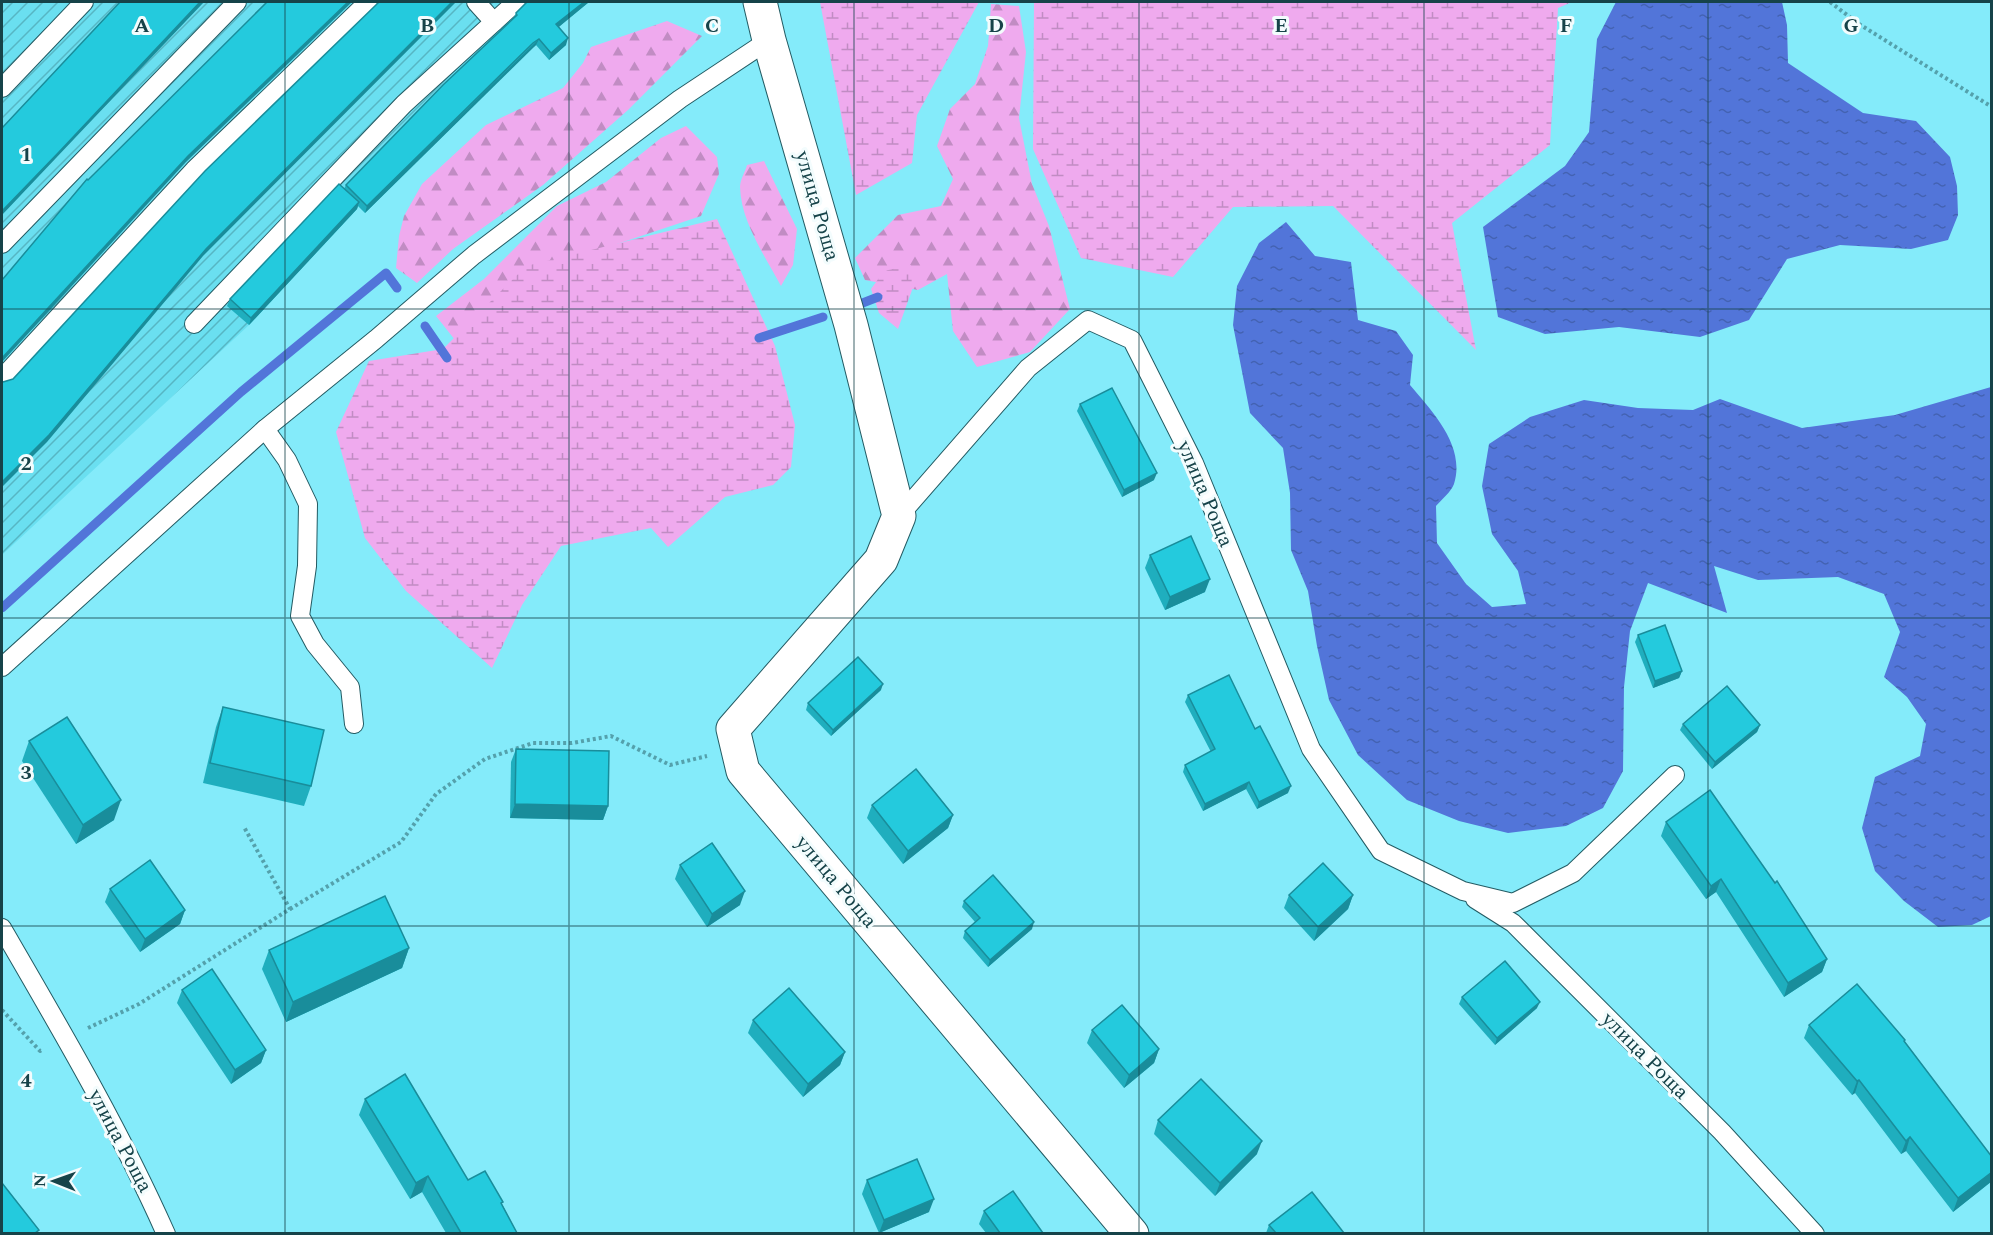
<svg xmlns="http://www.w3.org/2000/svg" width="1993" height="1235" viewBox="0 0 1993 1235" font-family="Spectral,serif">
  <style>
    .industrial { fill: url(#industrial-furrows) }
    .forest { fill: url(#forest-firs) }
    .wetland { fill: url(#wetland-marsh) }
    .water { fill: url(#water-ripples) }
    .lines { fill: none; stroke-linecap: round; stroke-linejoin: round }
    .stream { stroke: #5275d9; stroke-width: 9 }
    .service-casing { stroke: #235b63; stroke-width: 20 }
    .minor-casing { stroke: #235b63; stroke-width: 35 }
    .path { stroke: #54a1ac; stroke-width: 4; stroke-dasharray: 3 3; stroke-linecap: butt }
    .service { stroke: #fff; stroke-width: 18 }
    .minor { stroke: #fff; stroke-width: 33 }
    .wall { fill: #1faebe }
    .shaded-wall { fill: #198d9b }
    .building { fill: #24cadd; stroke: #198d9b; stroke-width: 1.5 }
    .grid { fill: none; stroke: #164349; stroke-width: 1.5; stroke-opacity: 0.55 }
    .labels { text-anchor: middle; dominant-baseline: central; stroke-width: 6; stroke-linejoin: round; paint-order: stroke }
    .street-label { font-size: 21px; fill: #164349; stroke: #f3fcfd }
    .grid-label { font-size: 20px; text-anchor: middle; font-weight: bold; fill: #164349; stroke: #f3fcfd; stroke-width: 6; stroke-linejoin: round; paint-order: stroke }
  </style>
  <defs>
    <pattern id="industrial-furrows" width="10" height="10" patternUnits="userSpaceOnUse" patternTransform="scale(1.5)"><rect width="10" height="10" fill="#6adff0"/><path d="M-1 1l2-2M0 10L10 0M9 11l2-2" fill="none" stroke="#56b6c4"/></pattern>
    <pattern id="forest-firs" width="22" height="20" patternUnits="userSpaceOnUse" patternTransform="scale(1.5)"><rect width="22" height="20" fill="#efaaee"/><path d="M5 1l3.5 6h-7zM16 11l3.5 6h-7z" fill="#c18cc3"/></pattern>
    <pattern id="wetland-marsh" width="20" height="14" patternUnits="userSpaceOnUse" patternTransform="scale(1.5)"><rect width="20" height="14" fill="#efaaee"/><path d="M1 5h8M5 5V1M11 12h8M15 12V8" fill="none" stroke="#c18cc3"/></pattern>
    <pattern id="water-ripples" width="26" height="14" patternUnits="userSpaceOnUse" patternTransform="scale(1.5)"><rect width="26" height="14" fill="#5275d9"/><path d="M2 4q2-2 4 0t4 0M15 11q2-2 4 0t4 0" fill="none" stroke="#4362b2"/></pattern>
  </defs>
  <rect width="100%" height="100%" fill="#84ebfa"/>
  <path class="industrial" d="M2 2H589L530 50 460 119 358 207 249 325 2 555Z"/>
  <g class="forest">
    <path d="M991 4 1019 6 1026 52 1019 118 1032 184 1049 226 1070 309 1030 352 977 367 953 331 947 274 918 290 865 280 855 258 898 215 941 206 953 179 937 146 950 109 975 84 988 46Z"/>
    <path d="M667 21 702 36 628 110 543 185 453 249 417 283 396 268 399 236 404 216 422 184 486 125 563 88 583 63 591 47Z"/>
    <path d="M686 126 717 157 719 174 701 216 617 244 459 345 436 316 484 279 557 206 606 182 661 138Z"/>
    <path d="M764 161 797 229 793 265 781 286C765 256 741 222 740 187 740 180 745 172 747 165Z"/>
  </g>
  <g class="wetland">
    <path d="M820 2H979L917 115 912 163 856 195Z"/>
    <path d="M1034 2H1572L1558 8 1550 145 1452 223 1476 350 1333 206 1233 207 1173 277 1081 258 1033 149Z"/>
    <path d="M717 219 775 346 795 425 791 467 773 485 725 497 668 547 651 528 561 546 522 605 492 668 406 591 365 538 336 432 369 361 443 349 526 266Z"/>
    <path d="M911 265 912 290 898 329 879 313 871 289 884 271Z"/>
  </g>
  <g class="water">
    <path d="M1616 2H1782L1787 25 1788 63 1863 113 1916 121 1950 157 1957 186 1958 215 1948 240 1911 249 1840 245 1787 259 1749 320 1700 337 1619 327 1545 334 1498 317 1483 227 1565 166 1589 132 1597 39Z"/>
    <path d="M1286 222 1315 256 1351 262 1358 320 1396 331 1413 355 1410 385C1432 411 1466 446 1454 484 1451 492 1441 500 1436 506L1437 543 1466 584 1492 607 1526 604 1518 571 1492 534 1482 486 1489 444 1530 417 1584 400 1638 408 1693 410 1720 399 1802 428 1895 415 1991 387V916L1972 925 1938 927 1904 901 1875 871 1862 828 1875 777 1920 756 1926 724 1907 697 1884 677 1900 632 1884 594 1838 577 1758 580 1714 566 1727 613 1648 583 1630 631 1624 687 1623 771 1603 808 1566 826 1508 833 1459 821 1407 800 1358 755 1329 700 1317 646 1308 591 1291 550 1290 493 1283 448 1250 413 1233 325 1237 286 1259 243Z"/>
  </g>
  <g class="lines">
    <g class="stream">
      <path d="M860 304 878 297"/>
      <path d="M425 326 447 358"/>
      <path d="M759 338 823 317"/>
      <path d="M2 608 241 392 386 273 397 288"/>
    </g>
    <g class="service-casing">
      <g id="service">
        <path d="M476 2 494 22"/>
        <path d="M2 88 84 2"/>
        <path d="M2 244 237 2"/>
        <path d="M194 324 404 104 516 2"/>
        <path d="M2 378 194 170 368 2"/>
        <path d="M265 429 287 460 308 504 307 566 300 616 315 644 350 687 354 724"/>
        <path d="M899 516 1028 368 1088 320 1132 340 1194 463 1311 749 1381 851 1463 891 1513 903 1573 873 1675 775"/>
        <path d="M2 667 265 429 376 339 474 255 680 99 769 40"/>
        <path d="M1475 899 1513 923 1722 1132 1815 1234"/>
        <path d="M2 928C60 1028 119 1128 166 1234"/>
      </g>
    </g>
    <g class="minor-casing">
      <path id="minor" d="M760 2 769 40 851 325 899 516 881 560 733 729 743 771 1132 1234"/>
    </g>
    <g class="path">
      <path d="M1830 2 1859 24 1992 107"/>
      <path d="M290 909 401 842 436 794 485 759 533 743H572L611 736 670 765 707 756"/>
      <path d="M2 1010 40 1051 43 1049"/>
      <path d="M88 1028 139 1004 290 909 244 827"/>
    </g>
    <use href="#service" class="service"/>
    <use href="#minor" class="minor"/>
  </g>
  <g class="wall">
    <path d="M527 2H589L558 27 566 45 549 60 536 45 530 50 365 213 358 206 357 209 249 325 227 306 230 299 344 189 346 185 513 19 516 13Z"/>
    <path d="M1080 404 1154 480 1122 497 1077 411Z"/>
    <path d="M1150 555 1205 592 1165 610 1145 568Z"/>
    <path d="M1638 635 1682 671 1679 678 1653 688 1635 642Z"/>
    <path d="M881 690 831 736 806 710 808 703Z"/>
    <path d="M1188 695 1255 729 1288 793 1257 809 1246 789 1203 811 1183 772 1185 765 1211 752 1185 702Z"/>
    <path d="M223 707 311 786 304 806 203 783 216 727Z"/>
    <path d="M1683 724 1760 725 1757 732 1712 769 1680 730Z"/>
    <path d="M29 741 114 820 76 844 22 761Z"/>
    <path d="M516 749 608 806 603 820 510 818 511 762Z"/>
    <path d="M872 805 953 815 948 828 903 864 867 818Z"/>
    <path d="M1666 822 1827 959 1822 972 1784 997 1716 892 1706 899 1661 836Z"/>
    <path d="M680 865 740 905 707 927 675 879Z"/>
    <path d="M110 889 185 910 180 924 140 952 105 902Z"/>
    <path d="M1289 895H1353L1348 909 1314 941 1284 908Z"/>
    <path d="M964 901 1032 929 988 967 963 938 965 931 975 922 962 907Z"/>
    <path d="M409 948 402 968 286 1022 262 969 269 950Z"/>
    <path d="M182 990 266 1050 261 1063 231 1084 177 1003Z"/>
    <path d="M1462 997 1537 1008 1495 1045 1459 1004Z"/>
    <path d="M753 1020 845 1052 840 1065 803 1097 748 1033Z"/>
    <path d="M1809 1025 1905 1042 1992 1157V1181L1953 1212 1906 1151 1901 1154 1855 1093 1852 1095 1804 1038Z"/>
    <path d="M1092 1030 1159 1049 1154 1063 1124 1088 1087 1043Z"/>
    <path d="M365 1099 468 1180 502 1204 517 1233H446L422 1192 410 1199 359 1115Z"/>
    <path d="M1158 1120 1257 1154 1215 1196 1154 1134Z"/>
    <path d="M867 1180 929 1212 879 1233 862 1194Z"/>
    <path d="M984 1211 1043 1233H986L979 1224Z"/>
    <path d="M1269 1225 1344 1233H1266Z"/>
  </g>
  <g class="shaded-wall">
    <path d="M200 2H204L56 158 2 215V211Z"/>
    <path d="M348 2H352L186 162 2 362V358L188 156Z"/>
    <path d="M452 2H456L203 256 47 442 2 487V482L206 249Z"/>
    <path d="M584 2H589L554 31 556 24Z"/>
    <path d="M568 38 566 45 549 60 551 53Z"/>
    <path d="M539 39 536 45 365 213 367 206Z"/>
    <path d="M359 202 357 209 249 325 251 318Z"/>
    <path d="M1157 473 1154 480 1122 497 1124 490Z"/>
    <path d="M1210 579 1205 592 1165 610 1170 597Z"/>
    <path d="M1682 671 1679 678 1653 688 1655 681Z"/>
    <path d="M883 684 881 690 831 736 833 730Z"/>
    <path d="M1760 725 1757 732 1712 769 1715 762Z"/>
    <path d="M1249 782 1246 789 1203 811 1205 804Z"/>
    <path d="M1291 786 1288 793 1257 809 1259 802Z"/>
    <path d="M121 800 114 820 76 844 83 825Z"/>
    <path d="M515 804 608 806 603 820 510 818Z"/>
    <path d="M953 815 948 828 903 864 908 851Z"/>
    <path d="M1721 879 1716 892 1706 899 1711 886Z"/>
    <path d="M745 891 740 905 707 927 712 914Z"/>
    <path d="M1353 895 1348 909 1314 941 1318 927Z"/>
    <path d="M185 910 180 924 140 952 145 939Z"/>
    <path d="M1034 922 1032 929 988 967 990 960Z"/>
    <path d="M409 948 402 968 286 1022 293 1002Z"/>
    <path d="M1827 959 1822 972 1784 997 1788 983Z"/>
    <path d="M1540 1002 1537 1008 1495 1045 1497 1038Z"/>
    <path d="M1159 1049 1154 1063 1124 1088 1129 1075Z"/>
    <path d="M266 1050 261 1063 231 1084 235 1070Z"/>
    <path d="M845 1052 840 1065 803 1097 808 1084Z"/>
    <path d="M1859 1080 1855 1093 1852 1095 1857 1081Z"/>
    <path d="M1910 1137 1906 1151 1901 1154 1906 1141Z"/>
    <path d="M1262 1141 1257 1154 1215 1196 1220 1183Z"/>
    <path d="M1992 1172V1181L1953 1212 1958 1198Z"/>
    <path d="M428 1176 422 1192 410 1199 416 1183Z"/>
    <path d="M934 1199 929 1212 879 1233 884 1220Z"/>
  </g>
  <g class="building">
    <path d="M120 2H200L59 152 2 211V128Z"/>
    <path d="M267 2H348L188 156 2 358V280L87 179 88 180Z"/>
    <path d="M379 2H452L206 249 49 435 2 482V382H3L13 379 205 171 378 3Z"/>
    <path d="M527 2H584L556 24 568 38 551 53 539 39 533 43 367 206 346 185 443 85 517 15 516 13Z"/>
    <path d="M339 184 359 202 251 318 230 299Z"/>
    <path d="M1112 388 1157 473 1124 490 1080 404Z"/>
    <path d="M1191 536 1210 579 1170 597 1150 555Z"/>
    <path d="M1665 625 1682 671 1655 681 1638 635Z"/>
    <path d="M858 657 883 684 833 730 808 703Z"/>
    <path d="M1229 675 1255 729 1260 726 1291 786 1259 802 1249 782 1205 804 1185 765 1215 749 1188 695Z"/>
    <path d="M1727 686 1760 725 1715 762 1683 724Z"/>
    <path d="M223 707 324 730 311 786 210 763Z"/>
    <path d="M67 717 121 800 83 825 29 741Z"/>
    <path d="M516 749 609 751 608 806 515 804Z"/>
    <path d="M916 769 953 815 908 851 872 805Z"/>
    <path d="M1710 790 1775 883 1777 881 1827 959 1788 983 1721 879 1711 886 1666 822Z"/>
    <path d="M712 843 745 891 712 914 680 865Z"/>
    <path d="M150 860 185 910 145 939 110 889Z"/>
    <path d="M1323 863 1353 895 1318 927 1289 895Z"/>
    <path d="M993 875 1034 922 990 960 965 931 980 918 964 901Z"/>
    <path d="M385 896 409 948 293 1002 269 950Z"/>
    <path d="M1505 961 1540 1002 1497 1038 1462 997Z"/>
    <path d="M212 969 266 1050 235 1070 182 990Z"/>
    <path d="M1857 984 1905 1040 1904 1041 1992 1157V1172L1958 1198 1910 1137 1906 1141 1859 1080 1857 1081 1809 1025Z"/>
    <path d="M789 988 845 1052 808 1084 753 1020Z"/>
    <path d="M1122 1005 1159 1049 1129 1075 1092 1030Z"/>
    <path d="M405 1074 468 1180 485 1171 503 1202 501 1203 517 1233H461L428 1176 416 1183 365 1099Z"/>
    <path d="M1201 1079 1262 1141 1220 1183 1158 1120Z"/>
    <path d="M917 1159 934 1199 884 1220 867 1180Z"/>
    <path d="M2 1183 39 1230 35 1233H2Z"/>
    <path d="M1013 1191 1043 1233H1000L984 1211Z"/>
    <path d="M1312 1192 1344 1233H1276L1269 1225Z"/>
  </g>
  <path class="grid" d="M285 2V1234M569 2V1234M854 2V1234M1139 2V1234M1424 2V1234M1708 2V1234M2 309H1992M2 618H1992M2 926H1992"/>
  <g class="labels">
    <g class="street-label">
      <text transform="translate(817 206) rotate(74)">улица Роща</text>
      <text transform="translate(1205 494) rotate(67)">улица Роща</text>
      <text transform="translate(836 882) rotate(50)">улица Роща</text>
      <text transform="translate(1645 1056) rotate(45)">улица Роща</text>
      <text transform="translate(120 1141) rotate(62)">улица Роща</text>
    </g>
  </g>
  <g class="grid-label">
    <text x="142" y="32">A</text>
    <text x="427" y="32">B</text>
    <text x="712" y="32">C</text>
    <text x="996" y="32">D</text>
    <text x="1281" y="32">E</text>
    <text x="1566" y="32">F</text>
    <text x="1851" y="32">G</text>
    <text x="26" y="161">1</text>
    <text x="26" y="470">2</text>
    <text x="26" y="779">3</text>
    <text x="26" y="1087">4</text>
  </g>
  <rect width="1993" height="1235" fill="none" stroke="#164349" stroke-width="6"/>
  <g transform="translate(54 1181) rotate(271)" stroke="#f3fcfd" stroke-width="4.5" paint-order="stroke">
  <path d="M0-4.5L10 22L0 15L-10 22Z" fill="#164349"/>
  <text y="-9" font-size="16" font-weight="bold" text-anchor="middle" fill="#164349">N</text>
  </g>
</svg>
